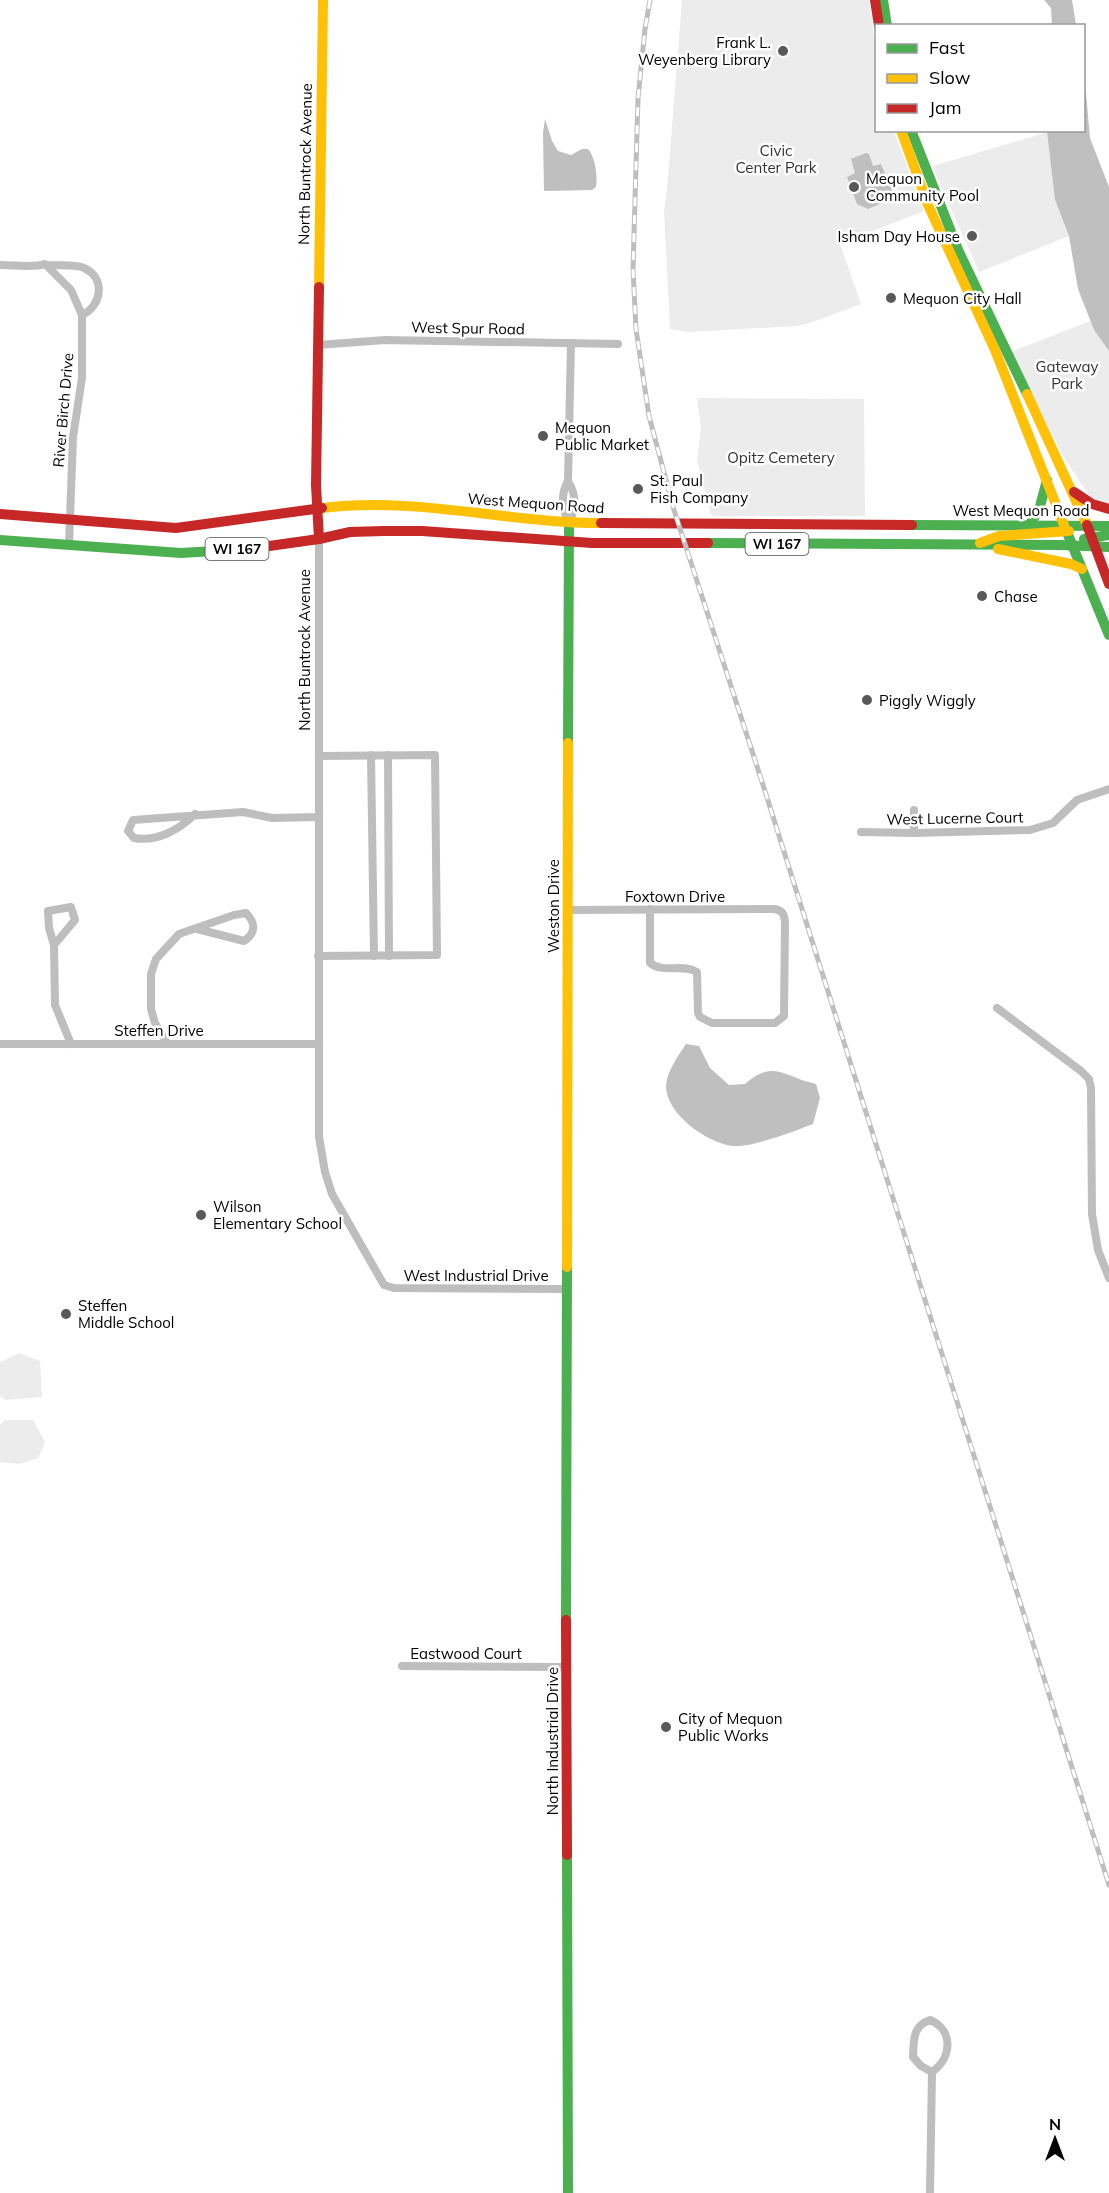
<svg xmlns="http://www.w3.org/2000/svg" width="1109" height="2193" viewBox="0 0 1109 2193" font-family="Mulish,sans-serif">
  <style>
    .green { fill: #ececec }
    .water { fill: #bfbfbf }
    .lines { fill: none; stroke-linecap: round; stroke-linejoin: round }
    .street { stroke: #bebebe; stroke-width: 8 }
    .fast { stroke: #4caf50; stroke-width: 10 }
    .slow { stroke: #ffc107; stroke-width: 10 }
    .jam { stroke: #c62828; stroke-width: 10 }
    .rail-casing { stroke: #bebebe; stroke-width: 5 }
    .rail { stroke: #fff; stroke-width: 3; stroke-dasharray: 9; stroke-linecap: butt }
    .poi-dot { fill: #595959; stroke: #fff; stroke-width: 2 }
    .labels { text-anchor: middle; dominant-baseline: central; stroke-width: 5; stroke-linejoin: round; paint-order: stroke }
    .shield { fill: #fff; stroke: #4c4c4c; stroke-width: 1.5 }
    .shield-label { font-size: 14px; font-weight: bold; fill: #000 }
    .poi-label { font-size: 15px; fill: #000; stroke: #fff; text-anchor: start }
    .park-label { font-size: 15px; fill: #333; stroke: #fff }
    .street-label { font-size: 15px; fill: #000; stroke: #fff }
  </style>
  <rect width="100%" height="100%" fill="#fff"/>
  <g class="green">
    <path d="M682 0H869L876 51V130L897 131 895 134 924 211 840 244 861 304 810 323 796 326 689 332 670 329 664 211 667 189Z"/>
    <path d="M1048 132 1055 200 1069 236 979 272 943 191 933 166Z"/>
    <path d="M1090 321 1094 330 1109 351V506L1090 497 1065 459 1029 392 1011 352Z"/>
    <path d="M697 398 864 399 865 516H714L711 515 697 460 701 429Z"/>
    <path d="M19 1353 40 1361 42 1397 6 1400 0 1396V1362Z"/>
    <path d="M5 1420H33L45 1442 38 1458 20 1464 0 1462V1425Z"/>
  </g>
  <g class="water">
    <path d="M1044 0H1072L1076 25H1052L1051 8Z"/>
    <path d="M1084 70 1090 138 1109 187V351L1094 330 1078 289 1069 236 1055 200 1047 131 1084 130Z"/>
    <path d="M545 119 552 141 558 151 571 155 582 149H588C595 156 598 177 596 187L592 190 544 191 543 133Z"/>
    <path d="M866 153 869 154 873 166 881 164 892 191 887 201 868 209 857 204 847 177 855 173 851 159Z"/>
    <path d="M686 1044 699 1046 710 1068 729 1085 745 1084C774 1058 786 1078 816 1084L820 1098 813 1124C795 1131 751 1148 733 1146 707 1143 666 1114 666 1086 667 1071 678 1056 686 1044Z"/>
  </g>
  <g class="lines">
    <g class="street">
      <path d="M0 265C13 265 34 268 45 264L71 290 82 315V378L73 437 69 545"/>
      <path d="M47 265C57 266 76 264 84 268 106 278 102 306 82 315"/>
      <path d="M318 345 385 340 618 344"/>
      <path d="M568 481C577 496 576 508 569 523"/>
      <path d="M569 523C562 509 560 495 568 481L571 343"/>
      <path d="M319 539V1137L325 1172 332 1194 384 1285 394 1288 567 1289"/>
      <path d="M371 755 374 956"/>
      <path d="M388 755 389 956"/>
      <path d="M914 810V833"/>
      <path d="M195 814C179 830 157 842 134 838L128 831 133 820 243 812 272 818 319 817"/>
      <path d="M861 832 914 833 1030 830 1053 823 1077 800 1109 789"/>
      <path d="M568 910 775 909C783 911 784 914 785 922L784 1016 775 1023H712L700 1017 698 1013 697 972C683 963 664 974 650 963V909"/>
      <path d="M54 945 75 920 71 907 48 911 49 928 54 945 55 1005 71 1044"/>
      <path d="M318 956 437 955 435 755 319 756"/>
      <path d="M997 1008 1081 1071 1089 1079 1091 1088 1092 1214 1098 1250 1109 1278"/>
      <path d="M167 1043 155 1023 151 1009V974L156 959 179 934 234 915 246 913C256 923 256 933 244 941L197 929"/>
      <path d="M0 1044H318"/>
      <path d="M402 1666 567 1667"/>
      <path d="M930 2020C954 2030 952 2058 932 2072L921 2066 913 2057C914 2041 912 2026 930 2020Z"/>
      <path d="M930 2193 932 2072"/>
    </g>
    <g class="fast">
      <path d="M883 0 887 26"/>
      <path d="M911 130 959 252 1027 394"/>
      <path d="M912 525 1109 526"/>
      <path d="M1029 525 1039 510 1047 480"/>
      <path d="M1064 525 1109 635"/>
      <path d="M1084 539 1109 535"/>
      <path d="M0 540 181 553 248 549"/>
      <path d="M708 543 1060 545 1109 547"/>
      <path d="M568 743 569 523"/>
      <path d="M566 1620 567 1267"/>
      <path d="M567 1855 568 2193"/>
    </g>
    <g class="slow">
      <path d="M901 130 928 205 995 350 1064 525"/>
      <path d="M319 287 323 0"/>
      <path d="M1027 394 1087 525"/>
      <path d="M322 508C415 496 508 523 601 523"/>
      <path d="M980 543 999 536 1069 531"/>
      <path d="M998 549 1071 564 1082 569"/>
      <path d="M567 1267 568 743"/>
    </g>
    <g class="jam">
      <path d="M875 0 879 26"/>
      <path d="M319 287 316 485 319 539"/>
      <path d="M1074 492 1092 504 1109 509"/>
      <path d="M0 514 176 528 322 508"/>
      <path d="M601 523 912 525"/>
      <path d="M1087 525 1109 584"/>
      <path d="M248 549 319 539 350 532 384 531H422L592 543H708"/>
      <path d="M566 1620 567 1855"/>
    </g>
    <g class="rail-casing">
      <path id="rail" d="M650 0 645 29 638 98 633 269 636 329 649 416 674 510 764 788 1109 1885"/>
    </g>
    <use href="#rail" class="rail"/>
  </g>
  <g class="poi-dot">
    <circle cx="783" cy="51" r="6"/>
    <circle cx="854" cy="187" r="6"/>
    <circle cx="972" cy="236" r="6"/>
    <circle cx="891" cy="298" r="6"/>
    <circle cx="543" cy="436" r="6"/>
    <circle cx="638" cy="489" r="6"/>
    <circle cx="982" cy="596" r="6"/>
    <circle cx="867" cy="700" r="6"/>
    <circle cx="201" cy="1215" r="6"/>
    <circle cx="66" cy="1314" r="6"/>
    <circle cx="666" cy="1727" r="6"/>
  </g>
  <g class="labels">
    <g class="shield">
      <rect x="745.5" y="533" width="63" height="22" rx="4.5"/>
      <rect x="205.5" y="538" width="63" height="22" rx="4.5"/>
    </g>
    <g class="shield-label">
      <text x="777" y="544">WI 167</text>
      <text x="237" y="549">WI 167</text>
    </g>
    <g class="poi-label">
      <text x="771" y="42" text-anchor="end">Frank L.<tspan x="771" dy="17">Weyenberg Library</tspan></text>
      <text x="866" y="178">Mequon<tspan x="866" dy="17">Community Pool</tspan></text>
      <text x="960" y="236" text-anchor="end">Isham Day House</text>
      <text x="903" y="298">Mequon City Hall</text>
      <text x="555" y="427">Mequon<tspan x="555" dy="17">Public Market</tspan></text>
      <text x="650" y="480">St. Paul<tspan x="650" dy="17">Fish Company</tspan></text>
      <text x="994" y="596">Chase</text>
      <text x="879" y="700">Piggly Wiggly</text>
      <text x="213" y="1206">Wilson<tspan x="213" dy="17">Elementary School</tspan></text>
      <text x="78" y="1305">Steffen<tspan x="78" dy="17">Middle School</tspan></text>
      <text x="678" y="1718">City of Mequon<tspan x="678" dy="17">Public Works</tspan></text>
    </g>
    <g class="park-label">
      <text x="776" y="150">Civic<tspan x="776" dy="17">Center Park</tspan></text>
      <text x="1067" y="366">Gateway<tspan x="1067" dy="17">Park</tspan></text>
      <text x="781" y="457">Opitz Cemetery</text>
    </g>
    <g class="street-label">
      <text transform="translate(305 164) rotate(-89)">North Buntrock Avenue</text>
      <text transform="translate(468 328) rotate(1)">West Spur Road</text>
      <text transform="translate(63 410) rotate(-85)">River Birch Drive</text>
      <text transform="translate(536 503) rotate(4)">West Mequon Road</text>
      <text x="1021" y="510">West Mequon Road</text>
      <text transform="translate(304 650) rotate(-90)">North Buntrock Avenue</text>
      <text transform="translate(955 818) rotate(-1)">West Lucerne Court</text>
      <text x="675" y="896">Foxtown Drive</text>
      <text transform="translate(553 906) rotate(-90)">Weston Drive</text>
      <text x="159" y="1030">Steffen Drive</text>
      <text x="476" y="1275">West Industrial Drive</text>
      <text x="466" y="1653">Eastwood Court</text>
      <text transform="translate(552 1741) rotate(-90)">North Industrial Drive</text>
    </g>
  </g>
  <rect x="875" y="24" width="210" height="108" fill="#ffffff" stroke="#999999" stroke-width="1.5"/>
  <rect x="887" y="44" width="30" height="9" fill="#4caf50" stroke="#999999" stroke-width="1.5"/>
  <text x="929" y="54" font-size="18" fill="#000000">Fast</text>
  <rect x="887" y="74" width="30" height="9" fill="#ffc107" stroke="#999999" stroke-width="1.5"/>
  <text x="929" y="84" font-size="18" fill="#000000">Slow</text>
  <rect x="887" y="104" width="30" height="9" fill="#c62828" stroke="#999999" stroke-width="1.5"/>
  <text x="929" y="114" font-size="18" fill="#000000">Jam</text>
  <g transform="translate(1055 2139)" stroke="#ffffff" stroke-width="4.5" paint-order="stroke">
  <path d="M0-4.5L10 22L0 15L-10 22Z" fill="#000000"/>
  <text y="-9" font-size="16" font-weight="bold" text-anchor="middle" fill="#000000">N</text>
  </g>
</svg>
